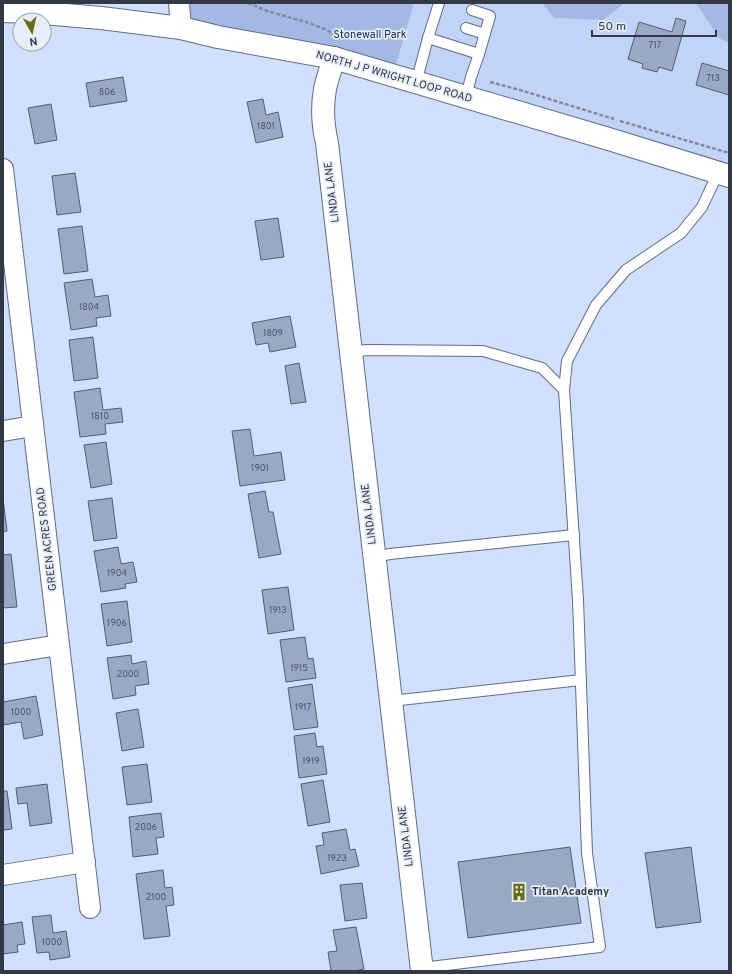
<svg xmlns="http://www.w3.org/2000/svg" width="732" height="974" viewBox="0 0 732 974" font-family="Overpass,sans-serif">
  <style>
    .built { fill: #c1d4f8 }
    .green { fill: #a3b9e4 }
    .building { fill: #99a8c4; stroke: #515e78 }
    .lines { fill: none; stroke-linecap: round; stroke-linejoin: round }
    .service-casing { stroke: #5f6d86; stroke-width: 12 }
    .minor-casing { stroke: #5f6d86; stroke-width: 22 }
    .tertiary-casing { stroke: #5f6d86; stroke-width: 24 }
    .secondary-casing { stroke: #5f6d86; stroke-width: 24 }
    .path { stroke: #808ba0; stroke-width: 2.5; stroke-dasharray: 4 2; stroke-linecap: butt }
    .service { stroke: #fff; stroke-width: 10 }
    .minor { stroke: #fff; stroke-width: 20 }
    .tertiary { stroke: #fff; stroke-width: 22 }
    .secondary { stroke: #fff; stroke-width: 22 }
    .labels { text-anchor: middle; dominant-baseline: central; stroke-width: 3.5; stroke-linejoin: round; paint-order: stroke }
    .number-label { font-size: 9px; fill: #4c5564 }
    .park-label { font-size: 11px; fill: #16326b; stroke: #e7edf9 }
    .street-label { font-size: 11px; fill: #323944; stroke: #e7edf9 }
    .poi-label { font-size: 11px; font-weight: bold; fill: #323944; stroke: #e7edf9; text-anchor: start }
  </style>
  <rect width="100%" height="100%" fill="#d0e0fe"/>
  <path class="built" d="M414 3H542L554 18 603 20 625 3H696L719 38 729 43V176L393 75Z"/>
  <g class="green">
    <path d="M179 3H414L393 75 181 28Z"/>
    <path d="M542 3H625L603 20 554 18Z"/>
    <path d="M696 3H729V43L719 38Z"/>
  </g>
  <g class="building">
    <path d="M676 18 686 21 672 71 659 67 657 72 642 68 643 64 628 59 639 22 672 32Z"/>
    <path d="M702 63 729 71V95L696 85Z"/>
    <path d="M123 77 127 101 90 107 86 83Z"/>
    <path d="M263 99 266 115 278 112 283 137 256 143 247 102Z"/>
    <path d="M51 104 57 140 35 144 28 108Z"/>
    <path d="M75 173 81 212 57 215 52 176Z"/>
    <path d="M278 218 284 257 261 260 255 221Z"/>
    <path d="M82 226 88 271 64 274 58 229Z"/>
    <path d="M92 279 95 297 108 295 111 316 96 318 97 326 71 330 64 283Z"/>
    <path d="M290 316 296 347 270 352 268 343 256 345 252 323Z"/>
    <path d="M93 337 98 378 74 381 69 340Z"/>
    <path d="M299 363 306 402 291 404 285 366Z"/>
    <path d="M100 388 103 410 121 408 123 422 105 424 106 434 80 437 74 392Z"/>
    <path d="M250 429 254 456 281 452 285 480 240 486 232 431Z"/>
    <path d="M106 442 112 484 91 488 84 445Z"/>
    <path d="M265 491 269 512H273L281 554 259 558 248 494Z"/>
    <path d="M3 498 7 531 3 532Z"/>
    <path d="M112 498 117 538 94 541 88 501Z"/>
    <path d="M118 547 121 564 133 562 137 582 125 584 126 588 101 592 94 551Z"/>
    <path d="M11 554 17 607 3 608V555Z"/>
    <path d="M288 587 294 630 268 634 262 590Z"/>
    <path d="M127 601 132 642 107 646 101 604Z"/>
    <path d="M305 637 308 659 313 658 316 678 286 682 280 640Z"/>
    <path d="M131 655 132 664 146 661 149 684 135 686 136 695 113 699 107 658Z"/>
    <path d="M312 684 318 727 294 730 288 688Z"/>
    <path d="M36 696 43 735 24 739 21 722 3 725V702Z"/>
    <path d="M138 709 144 747 122 751 116 713Z"/>
    <path d="M315 733 317 747 323 746 327 774 299 778 294 736Z"/>
    <path d="M147 764 152 802 127 805 122 767Z"/>
    <path d="M323 780 330 822 308 826 301 784Z"/>
    <path d="M47 784 52 823 30 826 27 803 18 804 16 788Z"/>
    <path d="M3 791H7L12 829 3 830Z"/>
    <path d="M161 813 164 837 156 838 158 854 133 857 129 817Z"/>
    <path d="M346 829 350 850 355 849 359 866 321 874 316 846 324 845 322 833Z"/>
    <path d="M570 847 581 923 468 938 458 862Z"/>
    <path d="M691 847 701 922 656 928 645 853Z"/>
    <path d="M163 870 165 888 172 887 174 905 166 906 170 936 144 939 136 874Z"/>
    <path d="M362 883 367 918 345 921 340 885Z"/>
    <path d="M51 915 53 933 66 931 70 957 50 960 49 952 37 953 32 917Z"/>
    <path d="M22 922 25 944 17 945 18 952 3 954V925Z"/>
    <path d="M356 927 364 969 355 971H331L328 952 337 951 333 930Z"/>
  </g>
  <g class="lines">
    <g class="service-casing">
      <g id="service">
        <path d="M472 10 490 16 479 54"/>
        <path d="M466 28 485 34"/>
        <path d="M428 38 439 3"/>
        <path d="M416 83 428 38 479 54 471 77 466 97"/>
        <path d="M351 352 367 350 483 351 542 368 564 390 578 600 587 853 600 947 421 968"/>
        <path d="M564 390 567 361 596 305 626 270 681 233 702 207 718 173"/>
        <path d="M374 557 390 554 574 535"/>
        <path d="M391 701 581 680"/>
      </g>
    </g>
    <g class="minor-casing">
      <g id="minor">
        <path d="M179 3 181 28"/>
        <path d="M3 169 90 908"/>
        <path d="M3 431 33 426"/>
        <path d="M3 654 59 645"/>
        <path d="M3 875 85 862"/>
      </g>
    </g>
    <g class="tertiary-casing">
      <path id="tertiary" d="M334 58C331 69 327 79 325 89 322 106 323 126 327 143L422 971"/>
    </g>
    <g class="secondary-casing">
      <path id="secondary" d="M3 11 31 12 101 18 181 28 218 37 334 58 612 140 729 176"/>
    </g>
    <g class="path">
      <path d="M248 3 267 11 309 23 327 30 338 38"/>
      <path d="M490 82 520 90 614 119"/>
      <path d="M620 121 729 153"/>
    </g>
    <use href="#service" class="service"/>
    <use href="#minor" class="minor"/>
    <use href="#tertiary" class="tertiary"/>
    <use href="#secondary" class="secondary"/>
  </g>
  <defs>
    <g id="building-bare" transform="scale(1.38)"><path d="M-4-6H4V6H1V3H-1V6H-4ZM-2.5-4.3h1.7v1.8h-1.7ZM.8-4.3h1.7v1.8H.8ZM-2.5-1h1.7V.8h-1.7ZM.8-1h1.7V.8H.8Z" fill="#686d10" stroke="#e7edf9" stroke-width="2.5" paint-order="stroke"/></g>
  </defs>
  <g fill-rule="evenodd">
    <use href="#building-bare" x="519" y="892"/>
  </g>
  <g class="labels">
    <g class="number-label">
      <text x="655" y="45">717</text>
      <text x="713" y="78">713</text>
      <text x="107" y="92">806</text>
      <text x="266" y="126">1801</text>
      <text x="89" y="307">1804</text>
      <text x="273" y="333">1809</text>
      <text x="100" y="416">1810</text>
      <text x="260" y="468">1901</text>
      <text x="117" y="573">1904</text>
      <text x="278" y="610">1913</text>
      <text x="117" y="623">1906</text>
      <text x="299" y="668">1915</text>
      <text x="128" y="674">2000</text>
      <text x="303" y="707">1917</text>
      <text x="21" y="712">1000</text>
      <text x="311" y="761">1919</text>
      <text x="146" y="827">2006</text>
      <text x="337" y="858">1923</text>
      <text x="156" y="897">2100</text>
      <text x="52" y="942">1000</text>
    </g>
    <g class="park-label">
      <text x="370" y="35">Stonewall Park</text>
    </g>
    <g class="street-label">
      <text transform="translate(394 77) rotate(16)">NORTH J P WRIGHT LOOP ROAD</text>
      <text transform="translate(332 192) rotate(-97)">LINDA LANE</text>
      <text transform="translate(369 514) rotate(-97)">LINDA LANE</text>
      <text transform="translate(47 539) rotate(-97)">GREEN ACRES ROAD</text>
      <text transform="translate(406 836) rotate(-97)">LINDA LANE</text>
    </g>
    <g class="poi-label">
      <text x="532" y="892">Titan Academy</text>
    </g>
  </g>
  <rect width="732" height="974" fill="none" stroke="#323944" stroke-width="8"/>
  <g transform="translate(32 32) rotate(171)"><circle r="19" fill="#e7edf9" stroke="#9fa5b1"/>
  <path d="M0-3L7 15L0 10L-7 15Z" fill="#686d10"/>
  <text y="-6" font-size="11" font-weight="bold" text-anchor="middle" fill="#323944">N</text>
  </g>
  <path d="M592 30v6h124v-6" fill="none" stroke="#323944" stroke-width="2"/>
  <text x="598" y="30" font-size="12" fill="#323944" stroke="#e7edf9" stroke-width="3" paint-order="stroke">50 m</text>
</svg>
